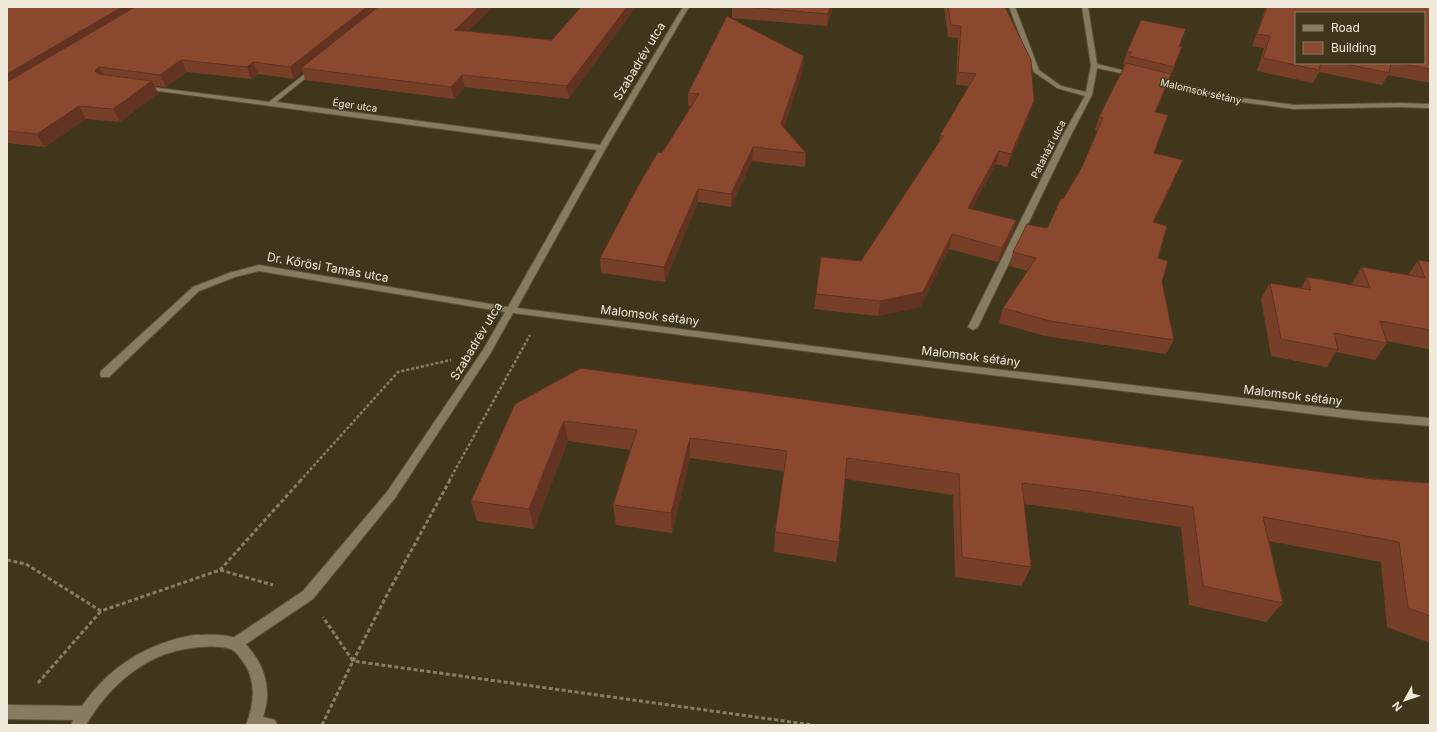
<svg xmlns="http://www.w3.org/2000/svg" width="1437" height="732" viewBox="0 0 1437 732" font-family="Inter,sans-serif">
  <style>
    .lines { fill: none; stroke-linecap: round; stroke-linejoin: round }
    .minor-casing { stroke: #5b523b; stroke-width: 2 }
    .tertiary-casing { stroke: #5b523b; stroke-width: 2 }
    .path-far1 { stroke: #867e68; stroke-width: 2.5; stroke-dasharray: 3 2; stroke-linecap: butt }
    .path { stroke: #867e68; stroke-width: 3; stroke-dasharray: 4 2.5; stroke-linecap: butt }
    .minor { fill: #877c5f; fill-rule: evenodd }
    .tertiary { fill: #877c5f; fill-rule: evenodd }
    .wall { fill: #773f28; fill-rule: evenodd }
    .shaded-wall { fill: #613320 }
    .building { fill: #8a492e; stroke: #613320 }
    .labels { text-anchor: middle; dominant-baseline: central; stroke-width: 3; stroke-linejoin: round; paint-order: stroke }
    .far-street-label { font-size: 10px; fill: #efe9d9; stroke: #40361c }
    .street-label { font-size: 12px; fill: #efe9d9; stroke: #40361c }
  </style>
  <rect width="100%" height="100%" fill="#40361c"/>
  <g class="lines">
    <g class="minor-casing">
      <g id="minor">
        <path d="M683 7H689L606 148 517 308 951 364 1362 412 1430 418V426L1362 420 951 370 513 313 490 354 395 498 313 599 240 648 235 650 230 648 228 644 230 640 303 591 387 492 483 350 505 312 259 271 235 277 199 291 109 377H101L100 374 101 371 193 287 229 273 259 265 508 307 597 150 144 89 141 87 142 86 269 102 315 66 318 68 317 69 276 102 600 145Z"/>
        <path d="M1009 7H1015L1039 70 1061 86 1086 92 1091 65 1082 7H1088L1097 64 1137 74 1134 76 1097 68 1092 95 1071 135 978 327 973 330 968 327 1063 135 1085 96 1057 88 1034 72Z"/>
        <path d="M1155 78 1234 97 1294 105 1400 103 1430 104V108L1400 107 1294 109 1234 101 1153 81V79Z"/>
      </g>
    </g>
    <g class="tertiary-casing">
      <path id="tertiary" d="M194 635C208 635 227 633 240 640 245 642 249 648 253 653 267 672 271 694 263 717L275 720 277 725H246C255 702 257 679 241 659 238 655 235 650 230 649 212 643 176 649 158 657 127 671 103 696 86 725H71L73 720 7 719V705L82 706C109 667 147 643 194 635Z"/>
    </g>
    <g class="path-far1">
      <path d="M300 481 398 372 451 360"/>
      <path d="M449 481 530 335"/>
    </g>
    <g class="path">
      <path d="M450 480 389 591 353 661 813 725"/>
      <path d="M7 560 26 564 101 611 220 570 273 585"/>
      <path d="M220 570 301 480"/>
      <path d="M38 683 101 611"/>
      <path d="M322 725 353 661 323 617"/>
    </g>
    <use href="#minor" class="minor"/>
    <use href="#tertiary" class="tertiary"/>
  </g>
  <g class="wall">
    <path d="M7 7H493L468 31 552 40 581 7 569 99 465 87 454 99 305 80 303 72 294 79 258 74 251 79 187 72 166 87 154 86 158 93 120 122 86 119 45 147 7 143Z"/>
    <path d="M732 7H833L827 26 732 18Z"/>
    <path d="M944 7H1005L1030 114 1007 167 996 164 972 209 1016 220 1012 235 998 262 949 249 920 307 878 316 814 309 816 294 861 261 939 142 940 135 969 86 956 85 958 38 948 37Z"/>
    <path d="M1266 7H1430V83L1388 75 1382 85 1319 72 1313 83 1257 71 1264 48 1252 46ZM1424 13V63H1296Z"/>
    <path d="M1180 46 1182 47 1156 112 1154 153 1183 160 1154 223 1158 258 1162 282 1174 340 1166 354 1045 336 999 323 1003 308 1028 271 1009 266 1013 252 1045 228 1048 227 1081 169 1098 131 1095 130 1099 117 1125 65 1123 64 1127 52Z"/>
    <path d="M804 56 803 69 784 127 806 153 805 167 752 161 731 207 698 202 665 282 601 273 600 258 662 153 692 106H688V93Z"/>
    <path d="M1418 260 1430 262V346L1428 349 1387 341V343L1375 360 1336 352 1327 367 1271 356 1261 299 1270 283 1301 288 1307 277 1352 285 1351 284 1362 267 1408 275Z"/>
    <path d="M515 404 1430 483V643L1387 627 1381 562 1269 541 1283 603 1266 622 1189 605 1181 527 1077 511 1024 504 1031 567 1022 586 955 577 953 495 845 479 839 542 836 562 774 552 775 532 784 471 690 458 672 533 616 525 613 505 631 450 568 441 534 529 477 521 471 501Z"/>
  </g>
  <g class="shaded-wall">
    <path d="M122 7H147L7 91V74Z"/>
    <path d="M367 7H385L301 68 303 72 294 79 290 67Z"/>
    <path d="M479 7H493L458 41 455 30Z"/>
    <path d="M627 7H636L569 99 567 86Z"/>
    <path d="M830 7H833L827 26 828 14Z"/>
    <path d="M804 56 803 69 780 137 781 124Z"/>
    <path d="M181 60 187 72 166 87 160 75Z"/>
    <path d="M253 62 258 74 251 79 247 67Z"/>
    <path d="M99 67 105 80 95 71Z"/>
    <path d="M462 75 465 87 454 99 451 87Z"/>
    <path d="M152 81 158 93 120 122 113 109Z"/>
    <path d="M1034 101 1030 114 1007 167 1011 154Z"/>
    <path d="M79 106 86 119 45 147 37 134Z"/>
    <path d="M753 147 752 161 731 207V194Z"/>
    <path d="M999 151 996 164 965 222 968 208Z"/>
    <path d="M1183 160 1177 173 1148 236 1153 222Z"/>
    <path d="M698 189V202L665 282 664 267Z"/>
    <path d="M1016 220 1012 235 998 262 1002 248Z"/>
    <path d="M952 234 949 249 920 307 878 316 880 301Z"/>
    <path d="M564 421 568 441 534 529 529 509Z"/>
    <path d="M690 438V458L672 533 671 513Z"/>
  </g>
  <g class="building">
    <path d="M7 7H122L7 74Z"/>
    <path d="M135 7H367L290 67 253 62 247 67 181 60 160 75 99 67 95 71 99 74 152 81 113 109 79 106 37 134 7 131V82Z"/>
    <path d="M378 7H479L455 30 552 40 581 7H627L567 86 462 75 451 87 301 68Z"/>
    <path d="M746 7H830L828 14Z"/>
    <path d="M948 7H1005L1031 60 1034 101 1011 154 999 151 968 208 1016 220 1002 248 952 234 923 292 880 301 816 294 821 257 861 261 943 136 940 135 976 74 958 72 961 26 951 25Z"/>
    <path d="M1267 7H1430V69L1398 63H1424V13H1296V63H1321L1319 70 1263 58 1270 36 1257 34Z"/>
    <path d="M727 16 804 56 781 124 806 153 753 147 731 194 698 189 664 267 600 258 638 186 658 152 662 153 699 94 688 93Z"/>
    <path d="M1141 20 1186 29 1179 46 1182 47 1174 67 1129 56 1131 52H1127Z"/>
    <path d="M1126 63 1171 74 1155 112 1168 115 1154 153 1183 160 1153 222 1167 226 1158 258 1168 261 1162 282 1174 340 1050 321 1003 308 1036 258 1013 252 1027 224 1045 228 1048 227 1061 198 1063 199 1081 169 1103 118 1099 117Z"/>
    <path d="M1342 63H1391L1389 73Z"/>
    <path d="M1418 260 1430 262V330L1380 321 1387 343 1334 333 1338 350 1281 339 1270 283 1311 290 1307 277 1370 288 1362 267 1425 278Z"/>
    <path d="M581 368 1372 479 1430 483V616L1408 608 1399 542 1263 517 1283 603 1203 586 1193 507 1087 491 1022 483 1031 567 962 557 959 474 847 458 839 542 775 532 787 451 690 438 671 513 613 505 637 430 564 421 529 509 471 501 515 404Z"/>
  </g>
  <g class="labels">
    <g class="far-street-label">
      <text transform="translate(1201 91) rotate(13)">Malomsok sétány</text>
      <text transform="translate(355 105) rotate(8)">Éger utca</text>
      <text transform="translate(1048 149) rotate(-63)">Pataházi utca</text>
    </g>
    <g class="street-label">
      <text transform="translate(639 61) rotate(-59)">Szabadrév utca</text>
      <text transform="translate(328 267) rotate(10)">Dr. Kőrösi Tamás utca</text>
      <text transform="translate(650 315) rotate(7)">Malomsok sétány</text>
      <text transform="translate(476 341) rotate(-59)">Szabadrév utca</text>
      <text transform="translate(971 356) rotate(7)">Malomsok sétány</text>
      <text transform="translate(1293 395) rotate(7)">Malomsok sétány</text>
    </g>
  </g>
  <rect width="1437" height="732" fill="none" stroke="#efe9d9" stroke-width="16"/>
  <rect x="1295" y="12" width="130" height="52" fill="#40361c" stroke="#867e68"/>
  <rect x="1303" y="25" width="20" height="6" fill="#877c5f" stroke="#867e68"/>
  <text x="1331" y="32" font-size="12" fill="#efe9d9">Road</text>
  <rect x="1303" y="42" width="20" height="12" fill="#8a492e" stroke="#867e68"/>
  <text x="1331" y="52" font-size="12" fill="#efe9d9">Building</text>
  <g transform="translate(1405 700) rotate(230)" stroke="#40361c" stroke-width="3" paint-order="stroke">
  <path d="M0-3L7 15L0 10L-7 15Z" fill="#efe9d9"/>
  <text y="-6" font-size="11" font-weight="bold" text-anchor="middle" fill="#efe9d9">N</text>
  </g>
</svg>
